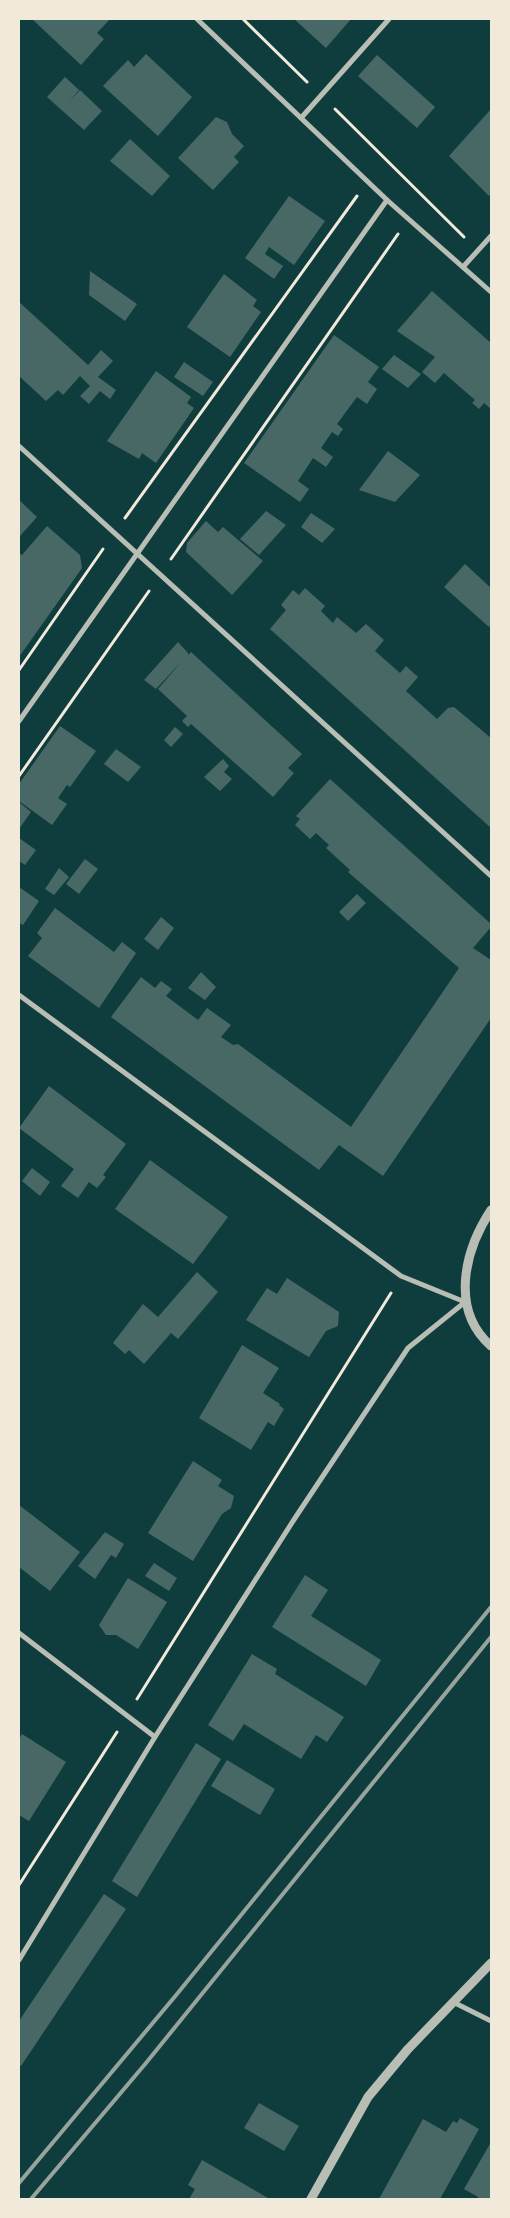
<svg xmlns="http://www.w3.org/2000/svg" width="510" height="2218" viewBox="0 0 510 2218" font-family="Ubuntu,sans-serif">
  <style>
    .building { fill: #486865 }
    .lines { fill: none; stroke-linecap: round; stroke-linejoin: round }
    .path { stroke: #f1e9da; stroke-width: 3 }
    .minor { stroke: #b8beb3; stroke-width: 5 }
    .tertiary { stroke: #b8beb3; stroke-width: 9 }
    .rail { stroke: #97a49c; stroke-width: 4 }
  </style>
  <rect width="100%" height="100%" fill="#0f3d3e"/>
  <g class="building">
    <path d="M32 19H110L97 33 104 39 81 65Z"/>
    <path d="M294 19H351L326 48Z"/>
    <path d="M146 54 192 97 158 136 103 86 128 60 134 67Z"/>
    <path d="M377 55 435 107 417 128 358 76Z"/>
    <path d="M65 77 79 90 69 102 80 90 102 111 84 130 47 97Z"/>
    <path d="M491 109V193L489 196 449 156Z"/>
    <path d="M216 117 227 122 232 134 244 146 234 157 239 162 213 190 178 158Z"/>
    <path d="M130 139 170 176 152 196 110 161Z"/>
    <path d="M289 196 325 221 294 265 269 247 265 254 283 266 274 279 245 258Z"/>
    <path d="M90 271 137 304 125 321 89 295Z"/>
    <path d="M224 274 257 300 253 306 261 312 230 357 187 327Z"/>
    <path d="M432 291 491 343V409L484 403 479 409 472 403 475 400 444 373 435 383 422 372 435 357 397 331Z"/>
    <path d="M19 302 88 365 101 350 113 361 98 377 116 390 110 399 100 391 89 404 80 396 90 386 80 376 63 395 58 390 46 401 19 376Z"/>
    <path d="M334 335 379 367 368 382 377 389 367 404 357 397 337 424 343 429 338 436 332 432 321 448 333 457 326 467 313 458 298 481 309 489 300 502 244 463Z"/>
    <path d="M394 355 421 374 408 388 382 369Z"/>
    <path d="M184 362 213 382 203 396 174 377Z"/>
    <path d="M156 371 191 397 187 403 194 408 156 463 142 453 139 459 107 441Z"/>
    <path d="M388 451 420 475 395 502 359 490Z"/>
    <path d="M19 500 37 517 19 537Z"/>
    <path d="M266 511 286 525 259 555 240 539Z"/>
    <path d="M311 513 335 529 322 543 301 527Z"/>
    <path d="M206 521 218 532 223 527 263 561 232 595 186 552 187 543Z"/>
    <path d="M47 526 80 555 82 568 19 657V553L22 555Z"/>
    <path d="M465 564 491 588V624L489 627 444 587Z"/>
    <path d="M305 588 325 606 321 611 333 623 337 617 356 633 366 624 384 640 375 651 400 673 406 666 418 677 406 691 437 719 448 708 454 707 491 738V828L270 629 286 610 281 605 293 590 299 595Z"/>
    <path d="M178 642 188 653V655L191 652 302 754 288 768 294 773 273 797 191 724 188 727 182 721 187 716 158 689 182 661 156 689 144 680Z"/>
    <path d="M60 726 96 751 70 787 67 785 58 798 67 804 52 825 19 801V784Z"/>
    <path d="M175 727 183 734 171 747 164 740Z"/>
    <path d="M116 749 141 767 128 782 104 764Z"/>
    <path d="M223 759 229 766 224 772 232 779 220 791 204 777Z"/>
    <path d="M330 779 491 924V927L473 948 491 960V1018L383 1176 339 1145 319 1170 111 1017 141 977 155 988 161 981 172 989 166 996 198 1020 207 1008 231 1025 221 1037 233 1045 238 1044 351 1127 459 968 348 872 350 870 326 848 329 845 316 833 310 839 295 825 300 819 296 816Z"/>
    <path d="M19 802 31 812 19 829Z"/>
    <path d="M19 838 36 850 25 865 19 861Z"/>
    <path d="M85 859 98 869 79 894 66 884Z"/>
    <path d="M59 868 69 877 54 895 45 889Z"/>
    <path d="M19 887 39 901 23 925 19 923Z"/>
    <path d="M357 894 366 903 348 921 339 912Z"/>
    <path d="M55 908 114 952 122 942 136 953 99 1008 28 956 42 938 37 933Z"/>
    <path d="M161 917 174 928 158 950 144 939Z"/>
    <path d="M201 972 216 987 205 1000 188 988Z"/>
    <path d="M49 1086 126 1144 103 1175 106 1177 97 1188 89 1182 78 1198 61 1186 74 1169 19 1128Z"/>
    <path d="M150 1160 228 1217 193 1264 115 1209Z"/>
    <path d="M32 1168 50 1182 40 1196 22 1181Z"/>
    <path d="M197 1272 218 1292 178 1339 171 1333 144 1364 129 1350 125 1354 113 1343 143 1304 158 1317Z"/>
    <path d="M287 1278 339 1312 338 1326 326 1331 309 1357 246 1320 267 1288 277 1294Z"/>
    <path d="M242 1345 279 1368 263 1393 280 1404 279 1405 284 1409 274 1426 268 1422 251 1450 199 1418Z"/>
    <path d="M193 1461 222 1480 218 1486 234 1496 231 1508 222 1514 193 1561 148 1533Z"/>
    <path d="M19 1505 80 1552 50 1591 19 1567Z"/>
    <path d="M105 1532 124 1544 116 1558 111 1555 95 1579 78 1566Z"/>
    <path d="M154 1563 177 1578 169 1591 145 1576Z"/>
    <path d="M305 1575 328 1590 311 1616 381 1660 366 1686 272 1627Z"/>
    <path d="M128 1578 167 1602 138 1649 116 1635H106L99 1625Z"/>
    <path d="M252 1654 277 1669 275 1674 344 1717 327 1742 316 1735 301 1759 244 1724 233 1741 208 1725Z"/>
    <path d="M22 1734 66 1762 29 1821 19 1815V1739Z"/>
    <path d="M196 1743 221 1759 137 1897 112 1881Z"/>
    <path d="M227 1760 275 1789 260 1815 211 1786Z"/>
    <path d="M104 1894 126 1909 21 2066 19 2064V2021Z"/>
    <path d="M259 2103 299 2126 284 2151 244 2128Z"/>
    <path d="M460 2118 479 2129 440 2199H379L423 2119 446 2132 453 2121 457 2123Z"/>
    <path d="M491 2142V2199H477L478 2197 464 2189Z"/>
    <path d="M202 2160 268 2198 267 2199H189L195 2189 188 2185Z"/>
  </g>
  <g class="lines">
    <g class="path">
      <path d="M243 19 307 82"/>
      <path d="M335 109 464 237"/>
      <path d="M125 518 357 196"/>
      <path d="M171 559 398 234"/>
      <path d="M19 670 103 549"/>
      <path d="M19 776 149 591"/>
      <path d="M137 1699 391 1293"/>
      <path d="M19 1885 117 1732"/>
    </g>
    <g class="minor">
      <path d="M197 19 387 200 491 292"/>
      <path d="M301 118 389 19"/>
      <path d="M463 267 491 236"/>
      <path d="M19 446 491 876"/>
      <path d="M19 721 387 200"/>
      <path d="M19 995 401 1276 465 1302 408 1348 295 1518 155 1737 19 1960"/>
      <path d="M19 1633 155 1737"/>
      <path d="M455 2003 491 2021"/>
    </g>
    <g class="tertiary">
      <path d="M491 1210C464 1251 450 1310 491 1346"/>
      <path d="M311 2199 368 2097 408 2049 491 1963"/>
    </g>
    <g class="rail">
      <path d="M19 2183 177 1994 491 1607"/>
      <path d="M31 2199 146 2063 491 1637"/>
    </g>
  </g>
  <rect width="510" height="2218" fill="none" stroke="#f1e9da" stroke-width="40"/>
</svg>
